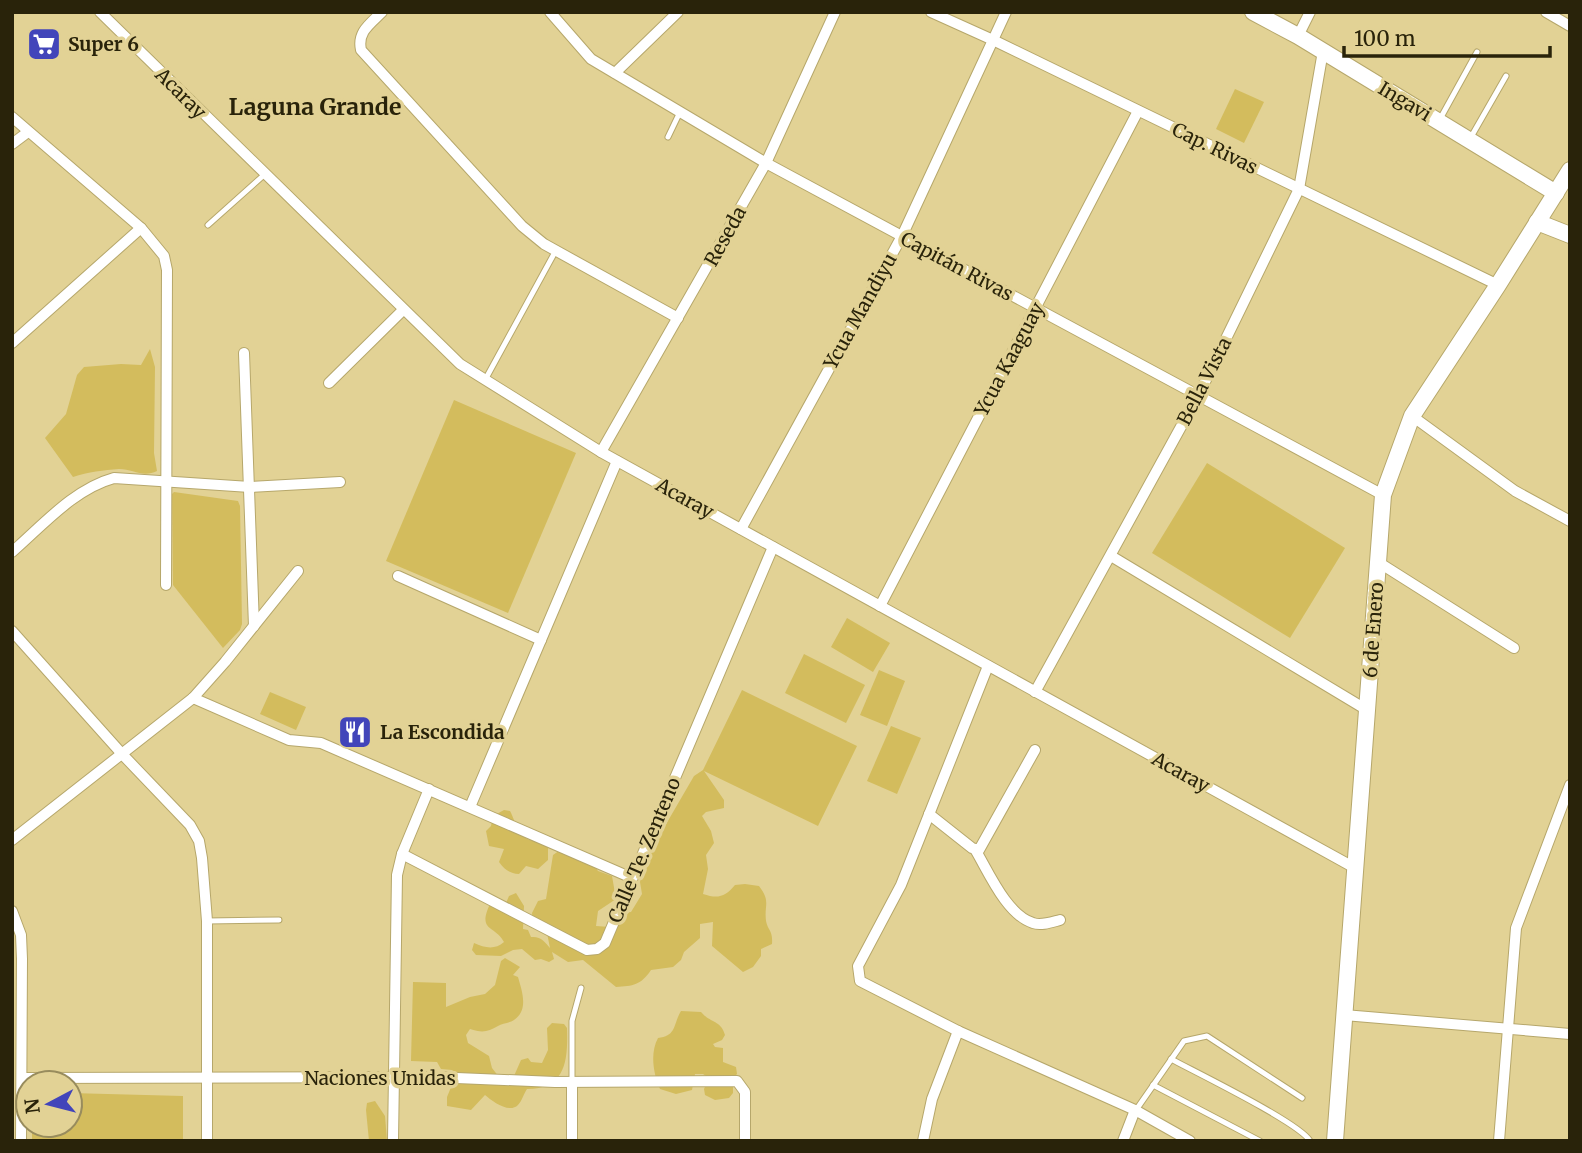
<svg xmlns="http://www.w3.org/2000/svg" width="1582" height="1153" viewBox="0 0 1582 1153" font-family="Merriweather,serif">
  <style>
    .green { fill: #d3bc5d }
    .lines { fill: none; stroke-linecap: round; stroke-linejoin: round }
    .lane-casing { stroke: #b6a76b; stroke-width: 7 }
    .street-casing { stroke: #b6a76b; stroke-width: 12 }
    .secondary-casing { stroke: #b6a76b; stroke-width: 18 }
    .lane { stroke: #fff; stroke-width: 5 }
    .street { stroke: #fff; stroke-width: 10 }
    .secondary { stroke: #fff; stroke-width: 16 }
    .labels { text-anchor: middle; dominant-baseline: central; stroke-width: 7; stroke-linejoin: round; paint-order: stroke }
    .poi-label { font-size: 19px; font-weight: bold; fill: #29230a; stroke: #e2d295; text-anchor: start }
    .street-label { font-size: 19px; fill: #29230a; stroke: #e2d295 }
    .quarter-label { font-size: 23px; font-weight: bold; fill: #29230a; stroke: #e2d295 }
  </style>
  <rect width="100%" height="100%" fill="#e2d295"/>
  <g class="green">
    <path d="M1235 89 1264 102 1244 143 1216 129Z"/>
    <path d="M150 349 155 367 154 453 157 471C143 478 133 469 119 469 104 470 88 472 73 477L45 438 66 414 77 375 84 367 121 364 141 365Z"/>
    <path d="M454 400 576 453 508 613 386 561Z"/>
    <path d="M1207 463 1345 548 1290 638 1152 553Z"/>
    <path d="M174 492 238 501 240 506 242 624 240 630 223 648 173 585 172 494Z"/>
    <path d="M847 618 890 643 873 672 831 647Z"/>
    <path d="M804 654 865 685 846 723 785 693Z"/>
    <path d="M879 670 905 681 887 726 860 715Z"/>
    <path d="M742 690 857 746 818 826 704 771 724 800V808L706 812 702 816 711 831 714 843 706 855 708 869 703 894C718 899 725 897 735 885L745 884 759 886C771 902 764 904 766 921 768 931 773 930 772 944L761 949V956L753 967 743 972 712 946 713 922 700 924V938L684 952 681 960 673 967 651 970C641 985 633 986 616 987L583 960 568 962 552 952 554 959 549 962 541 959 535 960 522 949 513 950 501 956 476 955 472 950 474 943C485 948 495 950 504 942 495 925 477 932 490 904L506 903 509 896 516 893 524 906 523 929 528 930 531 937C541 936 545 942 550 948L547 933 533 922 532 913 538 901 546 899 553 855 563 848 590 860 598 871 612 876 616 899 598 911 596 926 610 927 616 914 631 912 642 894 640 882 647 843 658 838 694 776 703 770Z"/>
    <path d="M270 692 306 707 296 730 260 714Z"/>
    <path d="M891 726 921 738 897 794 867 781Z"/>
    <path d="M504 810 510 811C516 822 517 836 530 840 537 842 542 841 548 844V860L538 869 526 866 519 874C509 873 505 870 499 862L504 849 489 846 486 831 491 826 493 816Z"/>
    <path d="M505 958 520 967 513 975 518 977C522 991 529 1010 514 1020 510 1023 502 1023 498 1026 488 1032 482 1033 470 1029L466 1035 468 1043 489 1056 492 1068 499 1077 514 1076 521 1060 528 1058 531 1062 542 1063 548 1050 547 1028 552 1023 564 1024 567 1028C568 1060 566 1089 527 1089 524 1093 522 1101 518 1105 509 1114 492 1101 485 1095L471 1110 447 1106V1097L456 1075 452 1070 441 1069 437 1062 411 1061 413 982 446 983V1007L470 997 485 994 495 985 501 961Z"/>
    <path d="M681 1011 701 1012C710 1023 721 1020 725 1035L722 1040 713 1044 715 1047 723 1048V1062L736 1067 737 1074 733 1078V1093L729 1098 715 1100 705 1095 704 1089 709 1078 703 1074H695L692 1090 676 1094 660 1089C653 1073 650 1053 658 1038 677 1036 673 1024 681 1011Z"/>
    <path d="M70 1093 183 1096V1141H32V1125H70Z"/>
    <path d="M375 1101 385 1116 387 1141H369L366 1110 367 1103Z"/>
  </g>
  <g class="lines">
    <g class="lane-casing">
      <g id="lane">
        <path d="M1440 119 1477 52"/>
        <path d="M668 137 680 112"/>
        <path d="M1471 137 1506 76"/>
        <path d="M208 225 264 175"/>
        <path d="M485 380 555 252"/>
        <path d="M207 921 279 920"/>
        <path d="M1171 1059C1195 1072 1300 1123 1310 1141"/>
        <path d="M572 1082V1021L581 988"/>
        <path d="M1153 1085 1260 1141"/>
        <path d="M1136 1110 1184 1041 1207 1036 1302 1098"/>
      </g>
    </g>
    <g class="street-casing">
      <g id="street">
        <path d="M100 12 460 364 601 452 1355 868"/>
        <path d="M382 12C370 24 357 32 361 50L522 226 544 244 678 318"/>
        <path d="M550 12 591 59 766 163 1383 495"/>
        <path d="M931 12 993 40 1498 285"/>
        <path d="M1546 12 1570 26"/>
        <path d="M1298 36 1310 12"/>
        <path d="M615 73 678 12"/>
        <path d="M12 117 141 228 164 256 167 270 166 585"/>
        <path d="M12 144 28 132"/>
        <path d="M12 343 141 228"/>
        <path d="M244 353 254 626"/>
        <path d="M329 383 402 311"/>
        <path d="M1412 416 1515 491 1570 521"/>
        <path d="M601 452 766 163 835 12"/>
        <path d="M741 529 902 236 1006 12"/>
        <path d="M12 552C43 525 74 489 114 478L250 487 340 482"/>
        <path d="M1111 556 1367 710"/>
        <path d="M1378 562 1514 648"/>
        <path d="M398 576 541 640"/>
        <path d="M880 606 1138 111"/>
        <path d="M12 631 122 754 190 825 199 841 202 858 207 921V1141"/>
        <path d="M988 666 901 885 858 966 860 981 958 1031 1135 1110 1190 1141"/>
        <path d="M1035 692 1199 394 1299 189 1323 51"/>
        <path d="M193 698 289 740 321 743 632 878"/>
        <path d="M470 807 617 461"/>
        <path d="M929 814 972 848 979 850 1035 750"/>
        <path d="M12 840 193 698 225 662 298 571"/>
        <path d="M976 851C989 873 1007 915 1033 923 1041 926 1052 922 1060 920"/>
        <path d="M402 854 587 950 597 949 605 943 773 547"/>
        <path d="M12 911 21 935 22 959 21 1141"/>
        <path d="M1344 1015 1570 1034"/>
        <path d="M22 1078 433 1077 555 1082 737 1081 745 1092V1141"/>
        <path d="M572 1082V1141"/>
        <path d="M393 1141 397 875 402 854 429 789"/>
        <path d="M923 1141 932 1099 958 1031"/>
        <path d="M1123 1141 1135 1110"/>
        <path d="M1499 1141 1516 928 1570 785"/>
      </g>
    </g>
    <g class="secondary-casing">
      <g id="secondary">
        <path d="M1253 12 1298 36 1556 193"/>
        <path d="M1537 222 1570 235"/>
        <path d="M1335 1141 1383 495 1412 416 1498 285 1570 170"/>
      </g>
    </g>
    <use href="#lane" class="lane"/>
    <use href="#street" class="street"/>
    <use href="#secondary" class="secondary"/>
  </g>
  <defs>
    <g id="supermarket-square" transform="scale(1.75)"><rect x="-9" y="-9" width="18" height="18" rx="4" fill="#4245ba" stroke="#e2d295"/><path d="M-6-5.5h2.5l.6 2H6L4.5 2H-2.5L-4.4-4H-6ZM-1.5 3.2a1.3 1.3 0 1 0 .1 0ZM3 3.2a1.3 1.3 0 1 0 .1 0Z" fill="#fff"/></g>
    <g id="restaurant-square" transform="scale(1.75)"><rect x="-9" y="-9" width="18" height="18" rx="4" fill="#4245ba" stroke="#e2d295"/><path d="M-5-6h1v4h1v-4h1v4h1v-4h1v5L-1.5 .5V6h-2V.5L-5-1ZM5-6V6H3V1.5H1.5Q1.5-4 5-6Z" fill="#fff"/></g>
  </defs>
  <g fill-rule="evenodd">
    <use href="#supermarket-square" x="44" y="44"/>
    <use href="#restaurant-square" x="355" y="732"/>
  </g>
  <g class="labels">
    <g class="poi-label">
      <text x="68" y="44">Super 6</text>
      <text x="380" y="732">La Escondida</text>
    </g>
    <g class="street-label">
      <text transform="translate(181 93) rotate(45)">Acaray</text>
      <text transform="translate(1405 101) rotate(31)">Ingavi</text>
      <text transform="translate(1215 148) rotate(26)">Cap. Rivas</text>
      <text transform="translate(725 236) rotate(-61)">Reseda</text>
      <text transform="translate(957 266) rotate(28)">Capitán Rivas</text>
      <text transform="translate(860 311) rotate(-61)">Ycua Mandiyu</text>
      <text transform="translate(1009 359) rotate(-62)">Ycua Kaaguay</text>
      <text transform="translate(1204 381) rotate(-63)">Bella Vista</text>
      <text transform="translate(685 498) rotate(29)">Acaray</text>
      <text transform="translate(1373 630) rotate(-86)">6 de Enero</text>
      <text transform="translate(1181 772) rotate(29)">Acaray</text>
      <text transform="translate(644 850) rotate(-67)">Calle Te. Zenteno</text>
      <text x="380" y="1078">Naciones Unidas</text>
    </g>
    <g class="quarter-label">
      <text x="315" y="106">Laguna Grande</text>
    </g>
  </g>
  <rect width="1582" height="1153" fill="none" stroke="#29230a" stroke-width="28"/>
  <g transform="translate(49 1104) rotate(263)"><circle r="33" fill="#e2d295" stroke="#988c5d" stroke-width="2"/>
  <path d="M0-5L12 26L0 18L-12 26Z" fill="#4245ba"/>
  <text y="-10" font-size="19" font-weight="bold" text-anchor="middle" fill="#29230a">N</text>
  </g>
  <path d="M1344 46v10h206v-10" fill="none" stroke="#29230a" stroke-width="3.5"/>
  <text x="1354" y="46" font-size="21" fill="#29230a" stroke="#e2d295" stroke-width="5" paint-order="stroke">100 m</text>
</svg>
